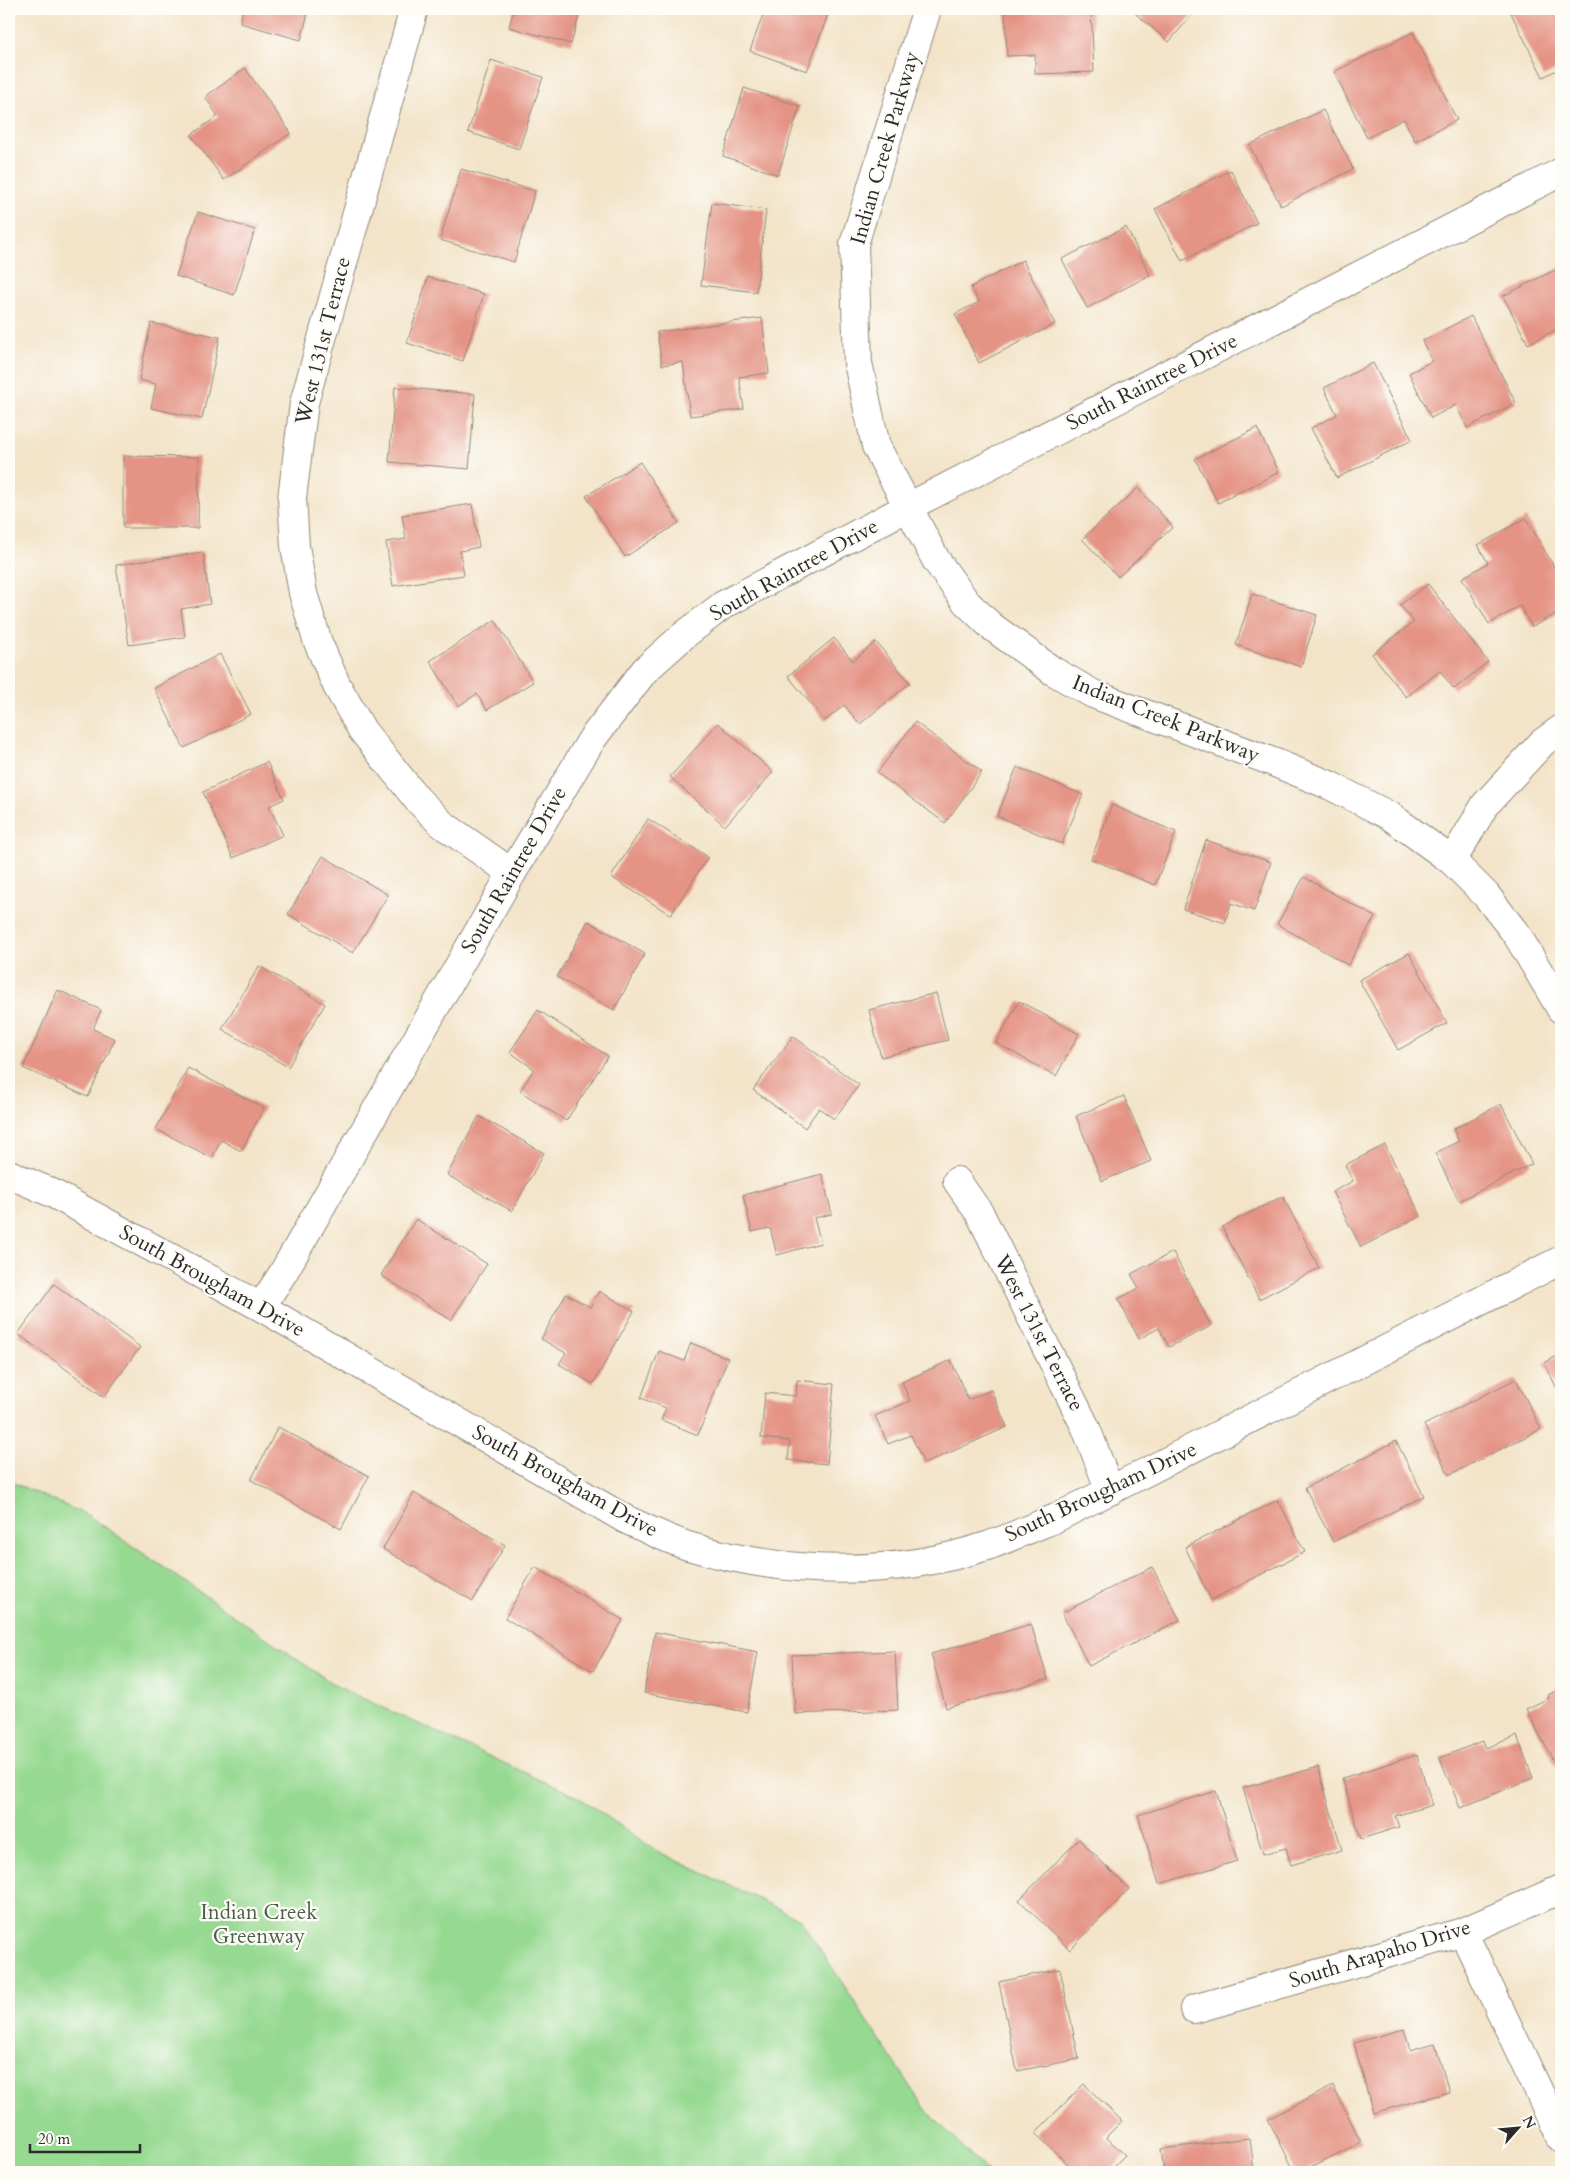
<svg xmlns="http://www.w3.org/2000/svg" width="1570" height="2181" viewBox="0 0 1570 2181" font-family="Cardo,serif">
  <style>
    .green { fill: #96d991; stroke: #60825e }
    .building { fill: #e49384 }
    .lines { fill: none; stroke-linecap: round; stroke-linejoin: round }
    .minor-casing { stroke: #8f887a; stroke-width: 30 }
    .minor { stroke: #fff; stroke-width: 28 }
    .labels { text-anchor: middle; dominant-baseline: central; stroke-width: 4.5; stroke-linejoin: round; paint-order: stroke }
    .street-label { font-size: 21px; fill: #2b2b2b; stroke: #fdfcf7 }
    .park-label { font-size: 21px; fill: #4b5f4a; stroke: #fdfcf7 }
  </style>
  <rect width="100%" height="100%" fill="#fdfcf7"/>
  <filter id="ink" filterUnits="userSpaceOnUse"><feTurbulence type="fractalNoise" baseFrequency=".02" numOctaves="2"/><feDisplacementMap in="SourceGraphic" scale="10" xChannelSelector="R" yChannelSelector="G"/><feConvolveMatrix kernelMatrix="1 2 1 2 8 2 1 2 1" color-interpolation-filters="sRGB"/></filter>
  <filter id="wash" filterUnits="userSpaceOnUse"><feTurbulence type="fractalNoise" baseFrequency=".0096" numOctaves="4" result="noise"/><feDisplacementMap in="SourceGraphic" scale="20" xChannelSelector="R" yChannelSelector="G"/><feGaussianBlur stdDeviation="1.12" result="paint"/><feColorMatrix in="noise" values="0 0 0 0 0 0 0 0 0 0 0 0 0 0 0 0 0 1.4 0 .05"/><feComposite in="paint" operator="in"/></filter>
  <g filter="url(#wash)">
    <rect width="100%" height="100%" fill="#f3e4c9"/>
    <path class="green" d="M9 1481 89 1516 336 1686 580 1798 655 1850 800 1919 927 2111 988 2172H9Z"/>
    <g id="blocks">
      <g class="building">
        <path d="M243 9H309L301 40 240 23Z"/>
        <path d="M514 9H581L571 44 509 27Z"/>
        <path d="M765 9H830L807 71 750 51Z"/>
        <path d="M1005 9H1091L1094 72 1035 74V55L1007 56Z"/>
        <path d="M1130 9H1197L1169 42Z"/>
        <path d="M1509 9H1561V68L1543 77Z"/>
        <path d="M1413 32 1457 120 1415 141 1404 119 1367 138 1334 72Z"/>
        <path d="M491 60 543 77 519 149 468 132Z"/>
        <path d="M245 68 291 133 224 180 191 135 218 116 205 97Z"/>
        <path d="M744 88 800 106 778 175 723 156Z"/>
        <path d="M1323 110 1353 169 1281 206 1249 145Z"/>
        <path d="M461 169 535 191 514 262 440 240Z"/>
        <path d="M1231 170 1257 223 1182 261 1155 209Z"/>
        <path d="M712 203 766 210 756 292 701 285Z"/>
        <path d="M198 212 255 230 234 295 176 276Z"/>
        <path d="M1126 227 1150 275 1087 308 1062 259Z"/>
        <path d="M1023 260 1055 324 979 363 955 314 979 302 971 287Z"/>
        <path d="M1561 267V327L1528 344 1503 296Z"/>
        <path d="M428 277 484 294 463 361 407 343Z"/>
        <path d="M1471 316 1516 403 1467 428 1456 405 1431 418 1409 373 1432 361 1422 341Z"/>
        <path d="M762 318 769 373 739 377 744 409 690 416 683 362 662 365 657 332Z"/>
        <path d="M151 323 220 337 202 419 151 408 156 384 139 380Z"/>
        <path d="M1373 363 1412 440 1337 478 1311 428 1337 415 1324 388Z"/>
        <path d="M395 387 475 394 469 469 389 462Z"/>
        <path d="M1257 428 1279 472 1218 503 1195 459Z"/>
        <path d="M123 456 199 457 198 528H123Z"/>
        <path d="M640 462 679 523 625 557 586 496Z"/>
        <path d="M1138 488 1173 527 1118 577 1082 539Z"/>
        <path d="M472 504 479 547 460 551 464 575 393 586 386 542 406 539 402 515Z"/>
        <path d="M1526 518 1561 579V611L1532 627 1520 606 1489 624 1462 578 1488 563 1478 545Z"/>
        <path d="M203 552 210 604 181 609 185 637 129 645 116 565Z"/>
        <path d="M1428 584 1488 662 1454 689 1440 671 1406 697 1372 654 1414 622 1400 605Z"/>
        <path d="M1252 594 1317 615 1301 667 1236 645Z"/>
        <path d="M495 620 533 682 487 710 477 694 458 706 430 661Z"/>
        <path d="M834 638 853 661 876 642 910 683 860 724 844 705 825 721 788 676Z"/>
        <path d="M220 654 251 714 184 748 154 688Z"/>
        <path d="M915 722 982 772 945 823 877 773Z"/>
        <path d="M718 723 773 772 725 826 670 777Z"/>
        <path d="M267 762 284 799 269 806 283 835 233 858 203 792Z"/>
        <path d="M1017 767 1083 795 1062 844 997 816Z"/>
        <path d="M1112 805 1176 832 1155 885 1091 859Z"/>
        <path d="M648 819 708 857 671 915 611 877Z"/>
        <path d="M1206 840 1271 862 1254 911 1231 903 1225 923 1183 909Z"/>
        <path d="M323 856 388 895 353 953 288 914Z"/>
        <path d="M1304 877 1375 917 1348 965 1277 924Z"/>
        <path d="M588 921 645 954 614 1010 557 977Z"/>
        <path d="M1409 953 1447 1023 1398 1050 1359 980Z"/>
        <path d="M259 966 325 1004 288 1067 222 1029Z"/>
        <path d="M58 990 101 1010 93 1029 115 1039 88 1097 23 1068Z"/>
        <path d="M936 993 948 1040 881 1057 869 1010Z"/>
        <path d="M1019 1001 1079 1034 1056 1076 996 1043Z"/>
        <path d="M538 1010 608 1056 566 1121 520 1091 534 1069 510 1052Z"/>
        <path d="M793 1036 859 1085 834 1119 819 1108 805 1128 753 1090Z"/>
        <path d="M188 1068 264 1108 241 1151 221 1140 212 1158 156 1129Z"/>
        <path d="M1124 1096 1151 1161 1102 1181 1076 1116Z"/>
        <path d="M1501 1104 1532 1164 1459 1201 1435 1153 1459 1141 1453 1129Z"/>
        <path d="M479 1116 544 1153 512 1211 447 1175Z"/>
        <path d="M1385 1145 1421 1216 1361 1247 1332 1192 1353 1181 1345 1165Z"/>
        <path d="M822 1174 832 1214 814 1218 821 1243 777 1255 770 1228 752 1232 743 1195Z"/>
        <path d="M1283 1196 1319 1268 1259 1299 1222 1227Z"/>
        <path d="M416 1219 487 1264 451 1320 381 1275Z"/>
        <path d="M1173 1252 1211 1326 1169 1347 1159 1328 1139 1339 1118 1299 1139 1288 1131 1274Z"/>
        <path d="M54 1284 140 1347 104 1397 18 1334Z"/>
        <path d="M599 1291 634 1311 593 1384 559 1364 566 1353 541 1339 566 1294 590 1307Z"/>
        <path d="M691 1343 728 1358 698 1435 661 1420 666 1408 641 1398 659 1351 684 1361Z"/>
        <path d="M1561 1354V1396L1544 1363Z"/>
        <path d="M951 1360 968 1400 991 1390 1007 1427 924 1464 911 1435 888 1444 875 1416 910 1401 902 1382Z"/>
        <path d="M1516 1379 1541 1429 1449 1475 1424 1425Z"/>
        <path d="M797 1380 834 1384 827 1464 788 1460 790 1441 761 1438 765 1393 796 1396Z"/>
        <path d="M278 1427 369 1476 341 1529 251 1480Z"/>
        <path d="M1396 1441 1424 1496 1333 1542 1305 1488Z"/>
        <path d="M414 1493 505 1545 473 1601 383 1549Z"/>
        <path d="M1278 1500 1305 1552 1211 1600 1185 1547Z"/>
        <path d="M535 1567 623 1620 593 1671 505 1618Z"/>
        <path d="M1152 1567 1180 1620 1089 1666 1062 1613Z"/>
        <path d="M1031 1624 1048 1679 946 1708 931 1654Z"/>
        <path d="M655 1632 758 1652 747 1712 644 1693Z"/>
        <path d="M895 1651 898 1710 795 1714 792 1655Z"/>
        <path d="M1561 1688V1763L1556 1766 1526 1709 1549 1698 1548 1695Z"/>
        <path d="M1517 1736 1533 1778 1460 1808 1440 1758 1482 1741 1485 1748Z"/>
        <path d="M1417 1755 1432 1805 1395 1816 1399 1827 1361 1839 1342 1778Z"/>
        <path d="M1318 1767 1342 1850 1291 1865 1286 1848 1263 1854 1243 1788Z"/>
        <path d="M1216 1791 1237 1861 1159 1884 1138 1815Z"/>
        <path d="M1079 1839 1129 1889 1070 1950 1019 1900Z"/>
        <path d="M1060 1969 1079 2059 1017 2071 999 1982Z"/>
        <path d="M1404 2029 1410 2050 1435 2043 1449 2092 1373 2113 1354 2043Z"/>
        <path d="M1084 2084 1122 2121 1106 2137 1125 2155 1108 2172H1076L1035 2133Z"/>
        <path d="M1333 2086 1361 2142 1301 2172H1295L1268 2119Z"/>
        <path d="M1250 2138 1254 2172H1164L1161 2149Z"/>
      </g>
    </g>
  </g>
  <g filter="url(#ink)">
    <use href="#blocks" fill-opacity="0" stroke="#8f887a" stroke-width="1"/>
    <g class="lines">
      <g class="minor-casing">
        <g id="minor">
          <path d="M414 9 304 403 292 498 295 546 303 593 317 640 337 686 362 730 417 799 442 824 512 873"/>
          <path d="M927 9 854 244 858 363 876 446 936 560 966 602 991 626 1053 671 1093 694 1273 762 1329 785 1390 816 1452 861 1486 895 1517 935 1561 1009"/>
          <path d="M1452 861 1485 805 1542 743 1561 729"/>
          <path d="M9 1174 52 1193 261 1307 625 1519C645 1528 666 1539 688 1546 785 1575 892 1578 990 1545 1012 1537 1034 1527 1056 1518L1561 1260"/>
          <path d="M957 1181 980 1214 1086 1428 1110 1491"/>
          <path d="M261 1307 283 1273 512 873 592 739 645 670 683 636 723 605 908 507 1561 172"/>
          <path d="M1463 1932 1561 2138"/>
          <path d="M1194 2009 1463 1932 1561 1889"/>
        </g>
      </g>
      <use href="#minor" class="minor"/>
    </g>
  </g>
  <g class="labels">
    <g class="street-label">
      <text transform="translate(885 148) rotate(-74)">Indian Creek Parkway</text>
      <text transform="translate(323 341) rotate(-76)">West 131st Terrace</text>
      <text transform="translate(1152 382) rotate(-27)">South Raintree Drive</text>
      <text transform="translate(794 570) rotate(-29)">South Raintree Drive</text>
      <text transform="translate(1166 719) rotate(22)">Indian Creek Parkway</text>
      <text transform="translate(514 870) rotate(-60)">South Raintree Drive</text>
      <text transform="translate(212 1281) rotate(29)">South Brougham Drive</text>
      <text transform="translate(1039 1333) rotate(63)">West 131st Terrace</text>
      <text transform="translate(565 1481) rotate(29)">South Brougham Drive</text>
      <text transform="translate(1101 1492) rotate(-25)">South Brougham Drive</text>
      <text transform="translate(1380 1954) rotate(-17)">South Arapaho Drive</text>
    </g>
    <g class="park-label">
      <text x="259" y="1912">Indian Creek<tspan x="259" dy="24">Greenway</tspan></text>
    </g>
  </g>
  <rect width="1570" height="2181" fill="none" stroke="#fdfcf7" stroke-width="30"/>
  <g transform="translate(1518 2128) rotate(63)" stroke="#fdfcf7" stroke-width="4" paint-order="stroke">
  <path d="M0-4L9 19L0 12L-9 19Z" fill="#2b2b2b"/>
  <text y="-8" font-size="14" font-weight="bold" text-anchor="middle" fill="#2b2b2b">N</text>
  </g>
  <path d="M30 2144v8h110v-8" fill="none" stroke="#2b2b2b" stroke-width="2.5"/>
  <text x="38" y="2144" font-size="15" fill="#2b2b2b" stroke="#fdfcf7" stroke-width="4" paint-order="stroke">20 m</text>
</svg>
